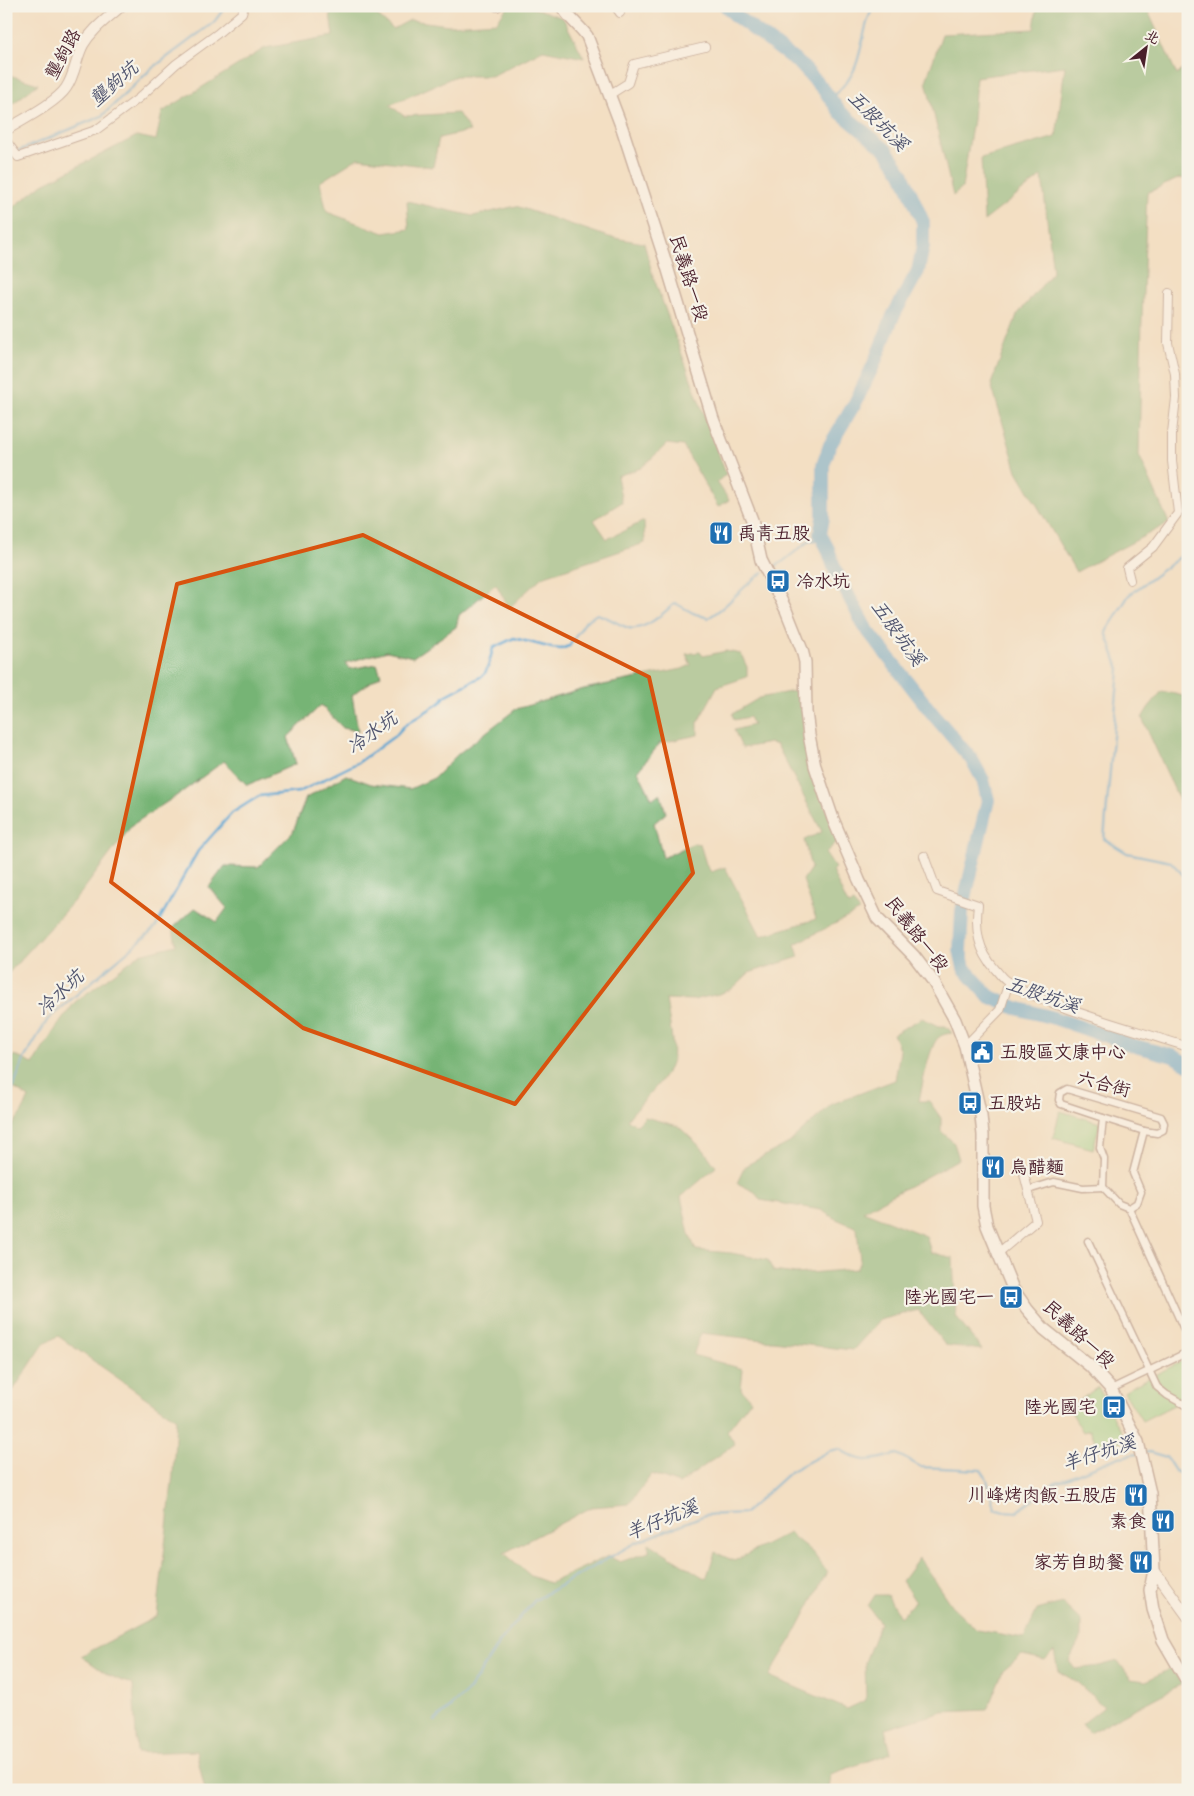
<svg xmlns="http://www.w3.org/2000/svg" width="1194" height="1796" viewBox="0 0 1194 1796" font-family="Caveat,'LXGW WenKai TC',sans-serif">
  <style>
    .green { fill: #93d288; stroke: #6e785a }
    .forest { fill: #76b474; stroke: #606a50 }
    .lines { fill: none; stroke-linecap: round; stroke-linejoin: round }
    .stream { stroke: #5aa4d2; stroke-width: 2.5 }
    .river { stroke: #5aa4d2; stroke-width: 14 }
    .pedestrian-casing { stroke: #9e7f77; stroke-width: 9 }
    .minor-casing { stroke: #9e7f77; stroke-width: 10 }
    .tertiary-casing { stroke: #9e7f77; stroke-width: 12 }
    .secondary-casing { stroke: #9e7f77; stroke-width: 14 }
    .pedestrian { stroke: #fff; stroke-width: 6 }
    .minor { stroke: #fff; stroke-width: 8 }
    .tertiary { stroke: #fff; stroke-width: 10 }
    .secondary { stroke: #fff; stroke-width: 11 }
    .marked { fill: none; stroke: #d8530f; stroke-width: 4; stroke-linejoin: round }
    .labels { text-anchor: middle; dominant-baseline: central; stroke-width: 4.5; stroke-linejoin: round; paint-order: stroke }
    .street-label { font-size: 18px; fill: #4a1f2b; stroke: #f7f3e8 }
    .poi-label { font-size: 18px; fill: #4a1f2b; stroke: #f7f3e8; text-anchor: start }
    .water-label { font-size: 19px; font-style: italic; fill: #50546e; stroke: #f7f3e8 }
  </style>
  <rect width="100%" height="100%" fill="#f7f3e8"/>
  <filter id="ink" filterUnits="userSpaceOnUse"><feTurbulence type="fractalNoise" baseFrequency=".02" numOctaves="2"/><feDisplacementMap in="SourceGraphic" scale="10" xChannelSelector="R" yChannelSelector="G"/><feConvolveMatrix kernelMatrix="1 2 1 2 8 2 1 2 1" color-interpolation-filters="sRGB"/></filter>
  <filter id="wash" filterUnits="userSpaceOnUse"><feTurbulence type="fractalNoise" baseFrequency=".0096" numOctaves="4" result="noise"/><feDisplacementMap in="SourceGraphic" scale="20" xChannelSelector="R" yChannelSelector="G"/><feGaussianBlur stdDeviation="1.12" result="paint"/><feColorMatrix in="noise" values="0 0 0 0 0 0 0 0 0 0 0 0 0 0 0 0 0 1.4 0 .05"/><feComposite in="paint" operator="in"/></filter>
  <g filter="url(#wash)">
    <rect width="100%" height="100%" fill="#f3dfc3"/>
    <g class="green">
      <path d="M1060 1111 1100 1123 1093 1149 1053 1138Z"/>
      <path d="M1188 1358V1401L1186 1399 1142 1421 1124 1392 1135 1385Z"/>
      <path d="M1098 1387 1126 1440 1100 1451 1090 1430 1083 1432 1069 1408Z"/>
    </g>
    <g class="forest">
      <path d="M329 6H366L393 29 410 20 449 25 497 22C500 18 504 9 509 7 522 1 550 14 563 18L584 58 543 50 492 76H456L390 105 404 116 458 113 470 131 439 138 433 167 358 158 320 182 327 212 384 233 409 229 407 201 473 216 516 206 609 237 644 243 653 276 726 474 717 482 729 500 718 507 683 446 667 444 641 468 617 476 622 502 594 520 607 539 644 521 645 543 542 577 509 608 496 584 459 615 456 627 413 657 387 651 345 663 350 669 377 664 381 675 352 695 358 731 343 728 321 705 288 737 296 764 247 785 224 761 182 792 132 825 81 893 6 976V213L43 184 137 136 156 140 162 112 265 48 333 36Z"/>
      <path d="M1037 6H1150L1148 11 1177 75 1188 64V180L1180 178 1147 193 1142 319 1139 455 1169 523 1076 572 1017 471 991 384 1017 315 1053 272 1042 176 984 221 981 158 1056 137 1065 66 976 77 973 120 962 188 953 196 926 81 942 34 1034 29Z"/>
      <path d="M6 74 38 84 6 109Z"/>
      <path d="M726 651 741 654 747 667V677L717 687 698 722V735L660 743 638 771 652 799 660 793 666 813 654 823 663 858 694 843 700 844 706 864 711 872 725 867 761 936 816 919 803 880 811 868 804 840 822 832 777 745 770 743 742 748 734 730 753 725 749 717 734 720 732 714 759 698 804 689 803 736 837 842 825 853 835 868 832 871 848 905 853 903 860 911 795 944 799 957 749 973 732 989 719 994 693 1000 666 999C668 1015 675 1046 672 1061 668 1078 638 1105 627 1120L637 1125 645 1117 678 1126 704 1150 716 1167 681 1197 689 1234 696 1250 731 1253 768 1260 773 1271 796 1274 856 1269 860 1261 857 1228 834 1218 821 1210 760 1200 755 1192 737 1183 745 1166 789 1143 832 1104 895 1080 900 1051 893 1034 922 1018 938 1026H946L952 1033C946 1034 942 1034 937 1039 929 1049 922 1087 919 1101H929L941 1118V1131L954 1143 959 1159 863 1211 926 1236 931 1252 953 1258 956 1317 982 1350 945 1345 918 1310 880 1320 853 1350 701 1333 693 1355 743 1369 741 1389 751 1400 727 1431 735 1444 679 1484 652 1474 629 1504 592 1507 504 1553 531 1576 550 1583 608 1556 620 1562 649 1552V1543L706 1579 715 1552 734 1561 789 1533 813 1553 827 1572 794 1635 769 1676 847 1709 866 1700 865 1662 880 1623 868 1606 875 1595H887L900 1617 915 1601 902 1581 919 1558 951 1605 977 1630 1024 1638 1037 1610 1062 1603 1081 1621V1637L1069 1661 1075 1669 1099 1666 1118 1661 1131 1679 1146 1681 1171 1668 1182 1684 1089 1733 1082 1724 1104 1707 1078 1683 1058 1671 1054 1651 1045 1660 1022 1655 1003 1671 987 1710 943 1712 885 1729 891 1753 831 1774 829 1790H205L196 1751 137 1753 133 1685 108 1675 81 1656 157 1616 173 1474 176 1419 58 1336 44 1344 6 1401V1134L22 1112 29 1098 6 1083V1067L14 1055 33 1064 58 1025 75 1002 140 954 176 945 173 928 195 908 217 922 227 908 209 887 225 866 258 867 293 832 306 798 346 775 371 784 410 789 434 778 458 754 516 709 584 689 682 669 691 665 686 654 700 652 703 656Z"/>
      <path d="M1162 691 1188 697V820L1142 718 1148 708Z"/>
    </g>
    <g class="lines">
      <g class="stream">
        <path d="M831 100C838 91 848 82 853 72 863 54 863 20 875 6"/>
        <path d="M6 162 8 158 18 151 102 116 150 70 214 22 226 6"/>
        <path d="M1188 545 1184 554 1129 595 1106 632 1119 669 1104 839 1127 853 1171 862 1188 880"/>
        <path d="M769 570 781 563 810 540 823 541"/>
        <path d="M6 1107 24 1059 48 1019 155 928 198 851 232 813 259 796 299 792 359 762 396 735 405 725 441 702 445 696 484 675 488 667 493 648 514 638 552 648 561 649 569 646 586 621 597 614C608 617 616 623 626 627 642 634 664 613 675 603L693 613 708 618C729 607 743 584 764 572"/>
        <path d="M1143 1453 1149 1452 1166 1457 1175 1471 1188 1477"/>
        <path d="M435 1721 469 1690 501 1640 535 1600 635 1543 705 1515 745 1513 791 1471 829 1451 839 1449C865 1465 869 1461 897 1454L921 1467 981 1470 987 1479 994 1508 1004 1511 1017 1512 1054 1483 1119 1457 1137 1454"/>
      </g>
      <path class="river" d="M726 6 737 17 801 65 824 90 840 112 886 150 902 173 923 222V246L918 271 893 316 873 366 855 403 830 445 823 465V518L820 534 828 549 835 570 865 627 932 713 972 760 983 780 988 800 962 911 960 950 964 968 989 996 1016 1008 1054 1018 1135 1046 1173 1056 1188 1064"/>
    </g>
  </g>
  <g filter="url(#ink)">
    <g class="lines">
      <g class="pedestrian-casing">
        <g id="pedestrian">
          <path d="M1103 1118 1144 1131"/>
          <path d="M1028 1190 1054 1182 1083 1188 1103 1187"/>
          <path d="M1129 1208 1137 1203 1141 1192 1133 1173 1144 1131 1157 1133 1163 1130 1164 1123 1161 1117 1067 1089 1060 1093 1059 1100 1061 1104 1103 1118 1100 1148 1104 1159 1103 1187 1119 1204 1129 1208 1188 1338"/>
          <path d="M1088 1241 1157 1387 1167 1395 1187 1406 1188 1408"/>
          <path d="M1111 1389 1188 1352"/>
        </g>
      </g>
      <g class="minor-casing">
        <g id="minor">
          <path d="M615 6 620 13"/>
          <path d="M497 7 499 6"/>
          <path d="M609 95 628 83 634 64 705 47"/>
          <path d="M6 141 18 157 96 130 139 98 176 64 217 34 242 13 244 6"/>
          <path d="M1130 580 1127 568 1153 547 1178 513 1172 461V433L1176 398 1175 374 1168 343 1169 293"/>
          <path d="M924 856 937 891 978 905C975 930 978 950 995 969 998 972 1001 977 1005 980 1018 990 1034 996 1050 1002 1095 1020 1142 1032 1188 1047"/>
          <path d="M965 1046 1000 1010 1009 982"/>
          <path d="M997 1254 1036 1221 1022 1166"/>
        </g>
      </g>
      <g class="tertiary-casing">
        <g id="tertiary">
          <path d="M6 130C22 120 56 103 66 88 75 75 76 58 83 45 92 29 108 18 121 6"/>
          <path d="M1154 1570 1188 1617"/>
        </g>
      </g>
      <g class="secondary-casing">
        <path id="secondary" d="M562 6C568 18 579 25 587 36L622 128 665 260 713 419 752 520 761 560 786 610 802 650 805 662 806 712 809 735 815 766 833 819 859 880 877 918 914 956 933 981 955 1020 965 1046 981 1116 983 1135V1206L987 1226 1013 1289 1027 1309 1044 1329 1090 1366 1111 1389 1138 1442 1150 1493 1154 1570 1150 1590 1153 1609 1163 1640 1188 1683"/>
      </g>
      <use href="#pedestrian" class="pedestrian"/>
      <use href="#minor" class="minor"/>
      <use href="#tertiary" class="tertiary"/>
      <use href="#secondary" class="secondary"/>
    </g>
  </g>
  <path d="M0 0H1194V1796H0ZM363 535 649 677 693 873 515 1104 303 1028 111 882 177 584Z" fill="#f3dfc3" fill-opacity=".55" fill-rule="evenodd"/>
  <path class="marked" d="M363 535 649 677 693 873 515 1104 303 1028 111 882 177 584Z"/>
  <defs>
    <g id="restaurant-square" transform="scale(1.25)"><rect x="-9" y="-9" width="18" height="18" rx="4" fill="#1f6fb2" stroke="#f7f3e8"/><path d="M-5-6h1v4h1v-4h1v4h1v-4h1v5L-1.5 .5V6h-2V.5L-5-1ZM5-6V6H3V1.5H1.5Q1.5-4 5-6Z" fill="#fff"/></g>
    <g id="bus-square" transform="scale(1.25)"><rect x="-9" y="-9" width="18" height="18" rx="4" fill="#1f6fb2" stroke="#f7f3e8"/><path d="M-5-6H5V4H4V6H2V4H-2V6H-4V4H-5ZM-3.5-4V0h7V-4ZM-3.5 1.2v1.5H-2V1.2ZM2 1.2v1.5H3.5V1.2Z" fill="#fff"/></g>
    <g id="civic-square" transform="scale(1.25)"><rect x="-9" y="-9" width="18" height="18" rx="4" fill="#1f6fb2" stroke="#f7f3e8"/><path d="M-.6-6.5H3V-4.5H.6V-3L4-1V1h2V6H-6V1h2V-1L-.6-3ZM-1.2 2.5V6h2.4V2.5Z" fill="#fff"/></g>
  </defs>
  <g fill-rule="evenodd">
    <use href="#restaurant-square" x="721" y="533"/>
    <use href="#bus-square" x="778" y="581"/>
    <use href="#civic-square" x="982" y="1052"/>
    <use href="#bus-square" x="970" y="1103"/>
    <use href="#restaurant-square" x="993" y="1167"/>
    <use href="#bus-square" x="1011" y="1297"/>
    <use href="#bus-square" x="1114" y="1407"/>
    <use href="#restaurant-square" x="1136" y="1495"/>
    <use href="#restaurant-square" x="1163" y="1521"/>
    <use href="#restaurant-square" x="1141" y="1562"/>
  </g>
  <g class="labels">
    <g class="street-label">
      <text transform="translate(63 54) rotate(-62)">壟鉤路</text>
      <text transform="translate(689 278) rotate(73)">民義路一段</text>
      <text transform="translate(917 934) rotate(52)">民義路一段</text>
      <text transform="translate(1104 1084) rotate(15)">六合街</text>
      <text transform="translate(1079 1334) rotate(43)">民義路一段</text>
    </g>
    <g class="poi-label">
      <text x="738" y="533">禹青五股</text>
      <text x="796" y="581">冷水坑</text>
      <text x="1000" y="1052">五股區文康中心</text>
      <text x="988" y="1103">五股站</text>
      <text x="1010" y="1167">烏醋麵</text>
      <text x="994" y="1297" text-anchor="end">陸光國宅一</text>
      <text x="1096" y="1407" text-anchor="end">陸光國宅</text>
      <text x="1118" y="1495" text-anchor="end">川峰烤肉飯-五股店</text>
      <text x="1146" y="1521" text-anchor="end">素食</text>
      <text x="1124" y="1562" text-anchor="end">家芳自助餐</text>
    </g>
    <g class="water-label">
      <text transform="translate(114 84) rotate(-41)">壟鉤坑</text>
      <text transform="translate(878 121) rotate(45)">五股坑溪</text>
      <text transform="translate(898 633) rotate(54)">五股坑溪</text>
      <text transform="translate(372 733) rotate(-36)">冷水坑</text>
      <text transform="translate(60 993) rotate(-43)">冷水坑</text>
      <text transform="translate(1043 995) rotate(19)">五股坑溪</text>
      <text transform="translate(1099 1453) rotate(-18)">羊仔坑溪</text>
      <text transform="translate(662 1520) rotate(-22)">羊仔坑溪</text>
    </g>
  </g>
  <rect width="1194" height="1796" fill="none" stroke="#f7f3e8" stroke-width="25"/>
  <g transform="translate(1146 48) rotate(30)" stroke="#f7f3e8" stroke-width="4" paint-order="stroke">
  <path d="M0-4L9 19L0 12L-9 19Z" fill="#4a1f2b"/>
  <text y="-8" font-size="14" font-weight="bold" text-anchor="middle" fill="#4a1f2b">北</text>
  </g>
</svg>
